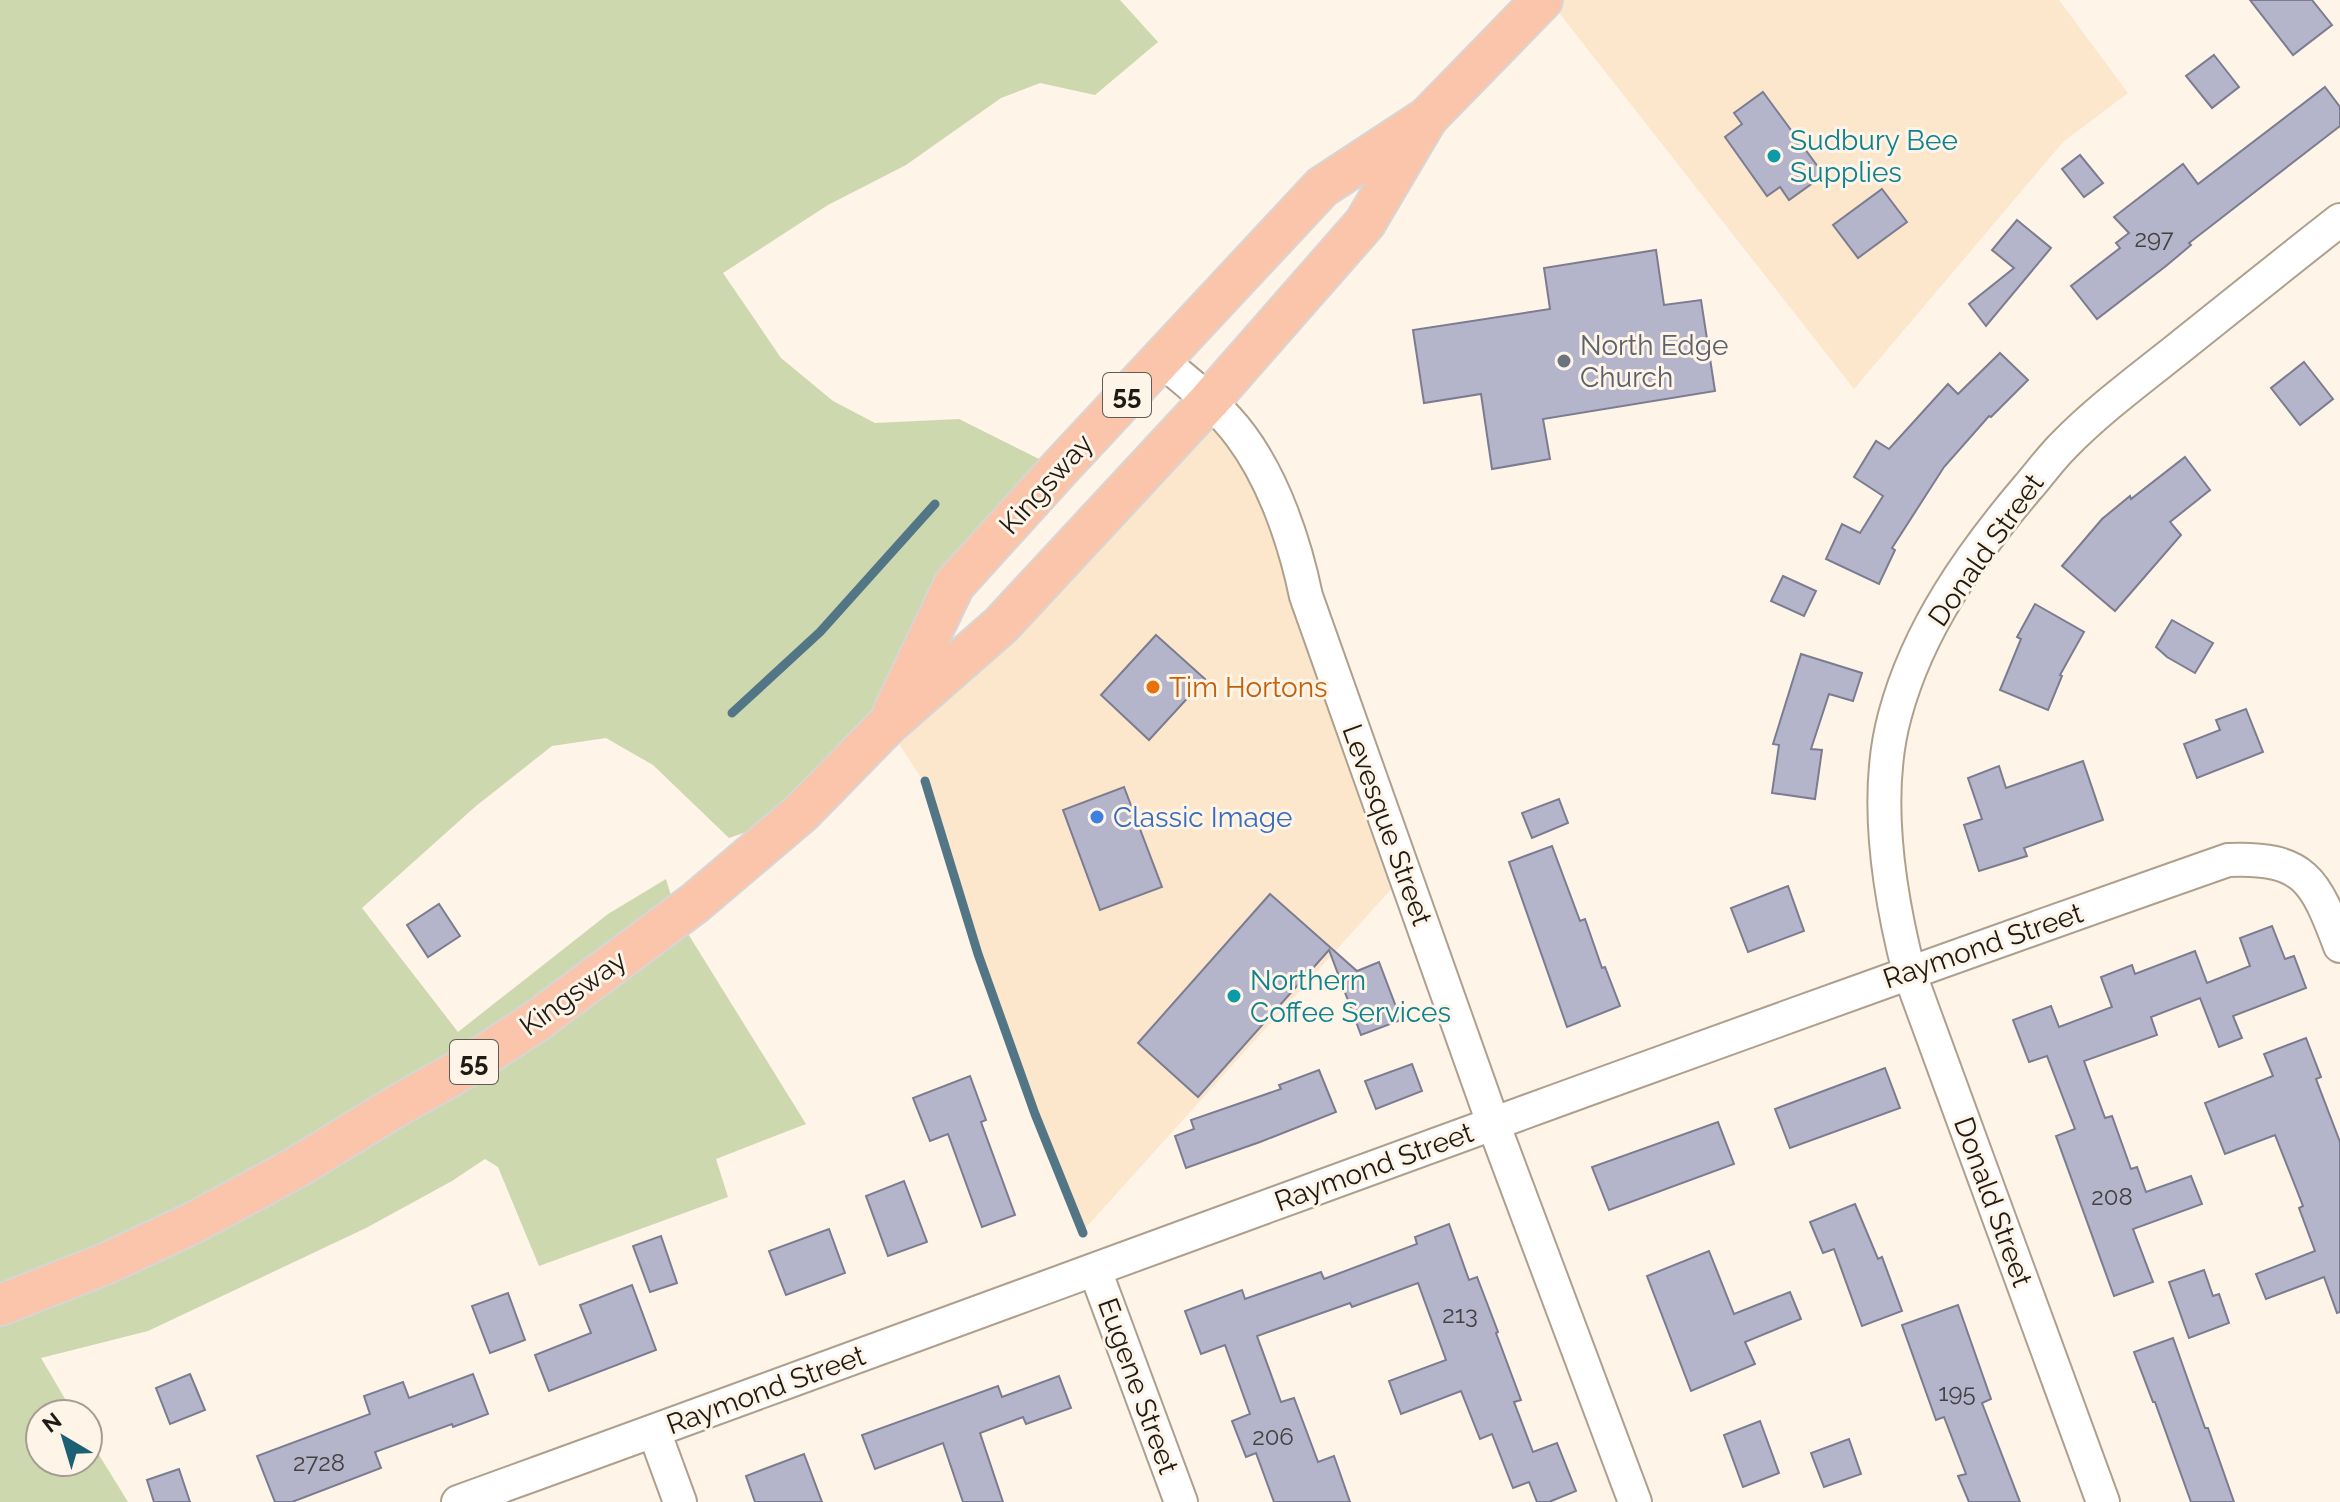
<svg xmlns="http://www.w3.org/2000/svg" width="2340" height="1502" viewBox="0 0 2340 1502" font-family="Raleway,sans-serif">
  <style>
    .built { fill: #fce7cd }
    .green { fill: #cdd8af }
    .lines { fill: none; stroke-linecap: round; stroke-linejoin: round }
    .stream { stroke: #537686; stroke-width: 9 }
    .building { fill: #b4b4ca; stroke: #7c7c91; stroke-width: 2 }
    .minor-casing { stroke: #afa08d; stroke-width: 36 }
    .major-casing { stroke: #d7d6d5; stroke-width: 44 }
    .minor { stroke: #fff; stroke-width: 32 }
    .major { stroke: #fac5aa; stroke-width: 40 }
    .culture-dot { fill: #0f9aa8; stroke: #fef4e8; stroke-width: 3 }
    .worship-dot { fill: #6b7280; stroke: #fef4e8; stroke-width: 3 }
    .food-dot { fill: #e8710a; stroke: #fef4e8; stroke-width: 3 }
    .shop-dot { fill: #3f7fe0; stroke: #fef4e8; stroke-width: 3 }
    .labels { text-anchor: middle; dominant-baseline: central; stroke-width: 6; stroke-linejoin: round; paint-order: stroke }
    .number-label { font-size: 24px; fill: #444041 }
    .shield { fill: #fef4e8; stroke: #625b53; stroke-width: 2 }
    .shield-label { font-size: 26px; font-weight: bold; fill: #1f1a13 }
    .culture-label { font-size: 28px; fill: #0d838f; stroke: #fef4e8; text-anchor: start }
    .worship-label { font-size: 28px; fill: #5b616d; stroke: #fef4e8; text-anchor: start }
    .street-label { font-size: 28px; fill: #1f1a13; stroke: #fef4e8 }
    .food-label { font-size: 28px; fill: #c56008; stroke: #fef4e8; text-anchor: start }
    .shop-label { font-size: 28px; fill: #366cbe; stroke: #fef4e8; text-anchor: start }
  </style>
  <rect width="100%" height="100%" fill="#fef4e8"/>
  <g class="built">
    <path d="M1549 0H2059L2128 93 2063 142 1854 389Z"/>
    <path d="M1209 401 1240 435 1403 876 1081 1233 1033 1114 976 954 923 781 887 725Z"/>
  </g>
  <path class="green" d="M0 0H1120L1158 42 1095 95 1040 83 1001 98 906 165 828 205 723 273 781 358 833 401 875 423 959 419 1059 469 954 585 887 725 801 813 729 838 653 765 606 738 552 746 476 806 362 908 458 1032 608 914 666 879 677 916 806 1124 716 1159 728 1197 539 1266 498 1167 485 1159 452 1181 366 1228 148 1331 41 1358 74 1414H40V1462H88V1437L128 1502H0Z"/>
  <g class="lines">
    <g class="stream">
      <path d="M732 713 820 632 935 504"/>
      <path d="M925 781 978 954 1035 1114 1083 1233"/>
    </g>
  </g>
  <g class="building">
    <path d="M2250 0H2312L2332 25 2293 55Z"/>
    <path d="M2214 55 2239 87 2212 108 2186 76Z"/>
    <path d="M2325 87 2340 107V126L2189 243 2191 245 2166 266 2097 319 2071 286 2120 248 2116 243 2129 233 2114 217 2183 164 2198 184Z"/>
    <path d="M1763 92 1824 175 1789 200 1780 187 1767 196 1725 137 1742 124 1734 113Z"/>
    <path d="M2080 155 2103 183 2084 197 2062 169Z"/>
    <path d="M1882 189 1907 222 1858 258 1833 225Z"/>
    <path d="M2017 220 2051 248 1986 326 1969 304 2014 268 1992 250Z"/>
    <path d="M1656 250 1664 305 1701 300 1715 391 1543 419 1550 459 1492 469 1481 394 1424 403 1413 330 1550 309 1544 268Z"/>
    <path d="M2000 353 2028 380 1991 417 1989 416 1944 467 1892 548 1895 550 1879 584 1826 559 1842 524 1860 533 1883 496 1854 477 1876 441 1889 449 1948 384 1958 394Z"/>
    <path d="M2304 362 2333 399 2300 425 2271 388Z"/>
    <path d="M2185 457 2210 490 2170 522 2181 535 2115 611 2062 566 2102 519 2130 496 2131 499Z"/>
    <path d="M1783 576 1816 591 1804 616 1771 601Z"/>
    <path d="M2035 604 2084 632 2060 675 2062 676 2048 710 2000 690 2021 639 2017 637Z"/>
    <path d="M2172 620 2213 643 2195 673 2167 657 2156 647Z"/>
    <path d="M1156 635 1205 679 1149 740 1101 695Z"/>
    <path d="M1801 654 1862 673 1853 701 1829 694 1811 749 1822 750 1815 799 1772 793 1779 745 1773 744Z"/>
    <path d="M2246 709 2263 752 2197 778 2184 744 2220 730 2216 720Z"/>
    <path d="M2083 761 2103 820 2024 848 2027 856 1979 871 1964 825 1982 819 1968 778 1999 766 2006 788Z"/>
    <path d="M1124 787 1162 887 1100 910 1063 810Z"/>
    <path d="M1559 799 1568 823 1532 838 1522 813Z"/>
    <path d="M1552 846 1580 921 1585 919 1602 968 1605 967 1620 1006 1567 1027 1509 862Z"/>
    <path d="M1788 886 1804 931 1748 952 1731 908Z"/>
    <path d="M1270 894 1357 971 1379 962 1401 1020 1361 1035 1329 950 1198 1097 1138 1043Z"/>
    <path d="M439 904 460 936 428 957 407 925Z"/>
    <path d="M2272 926 2285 959 2294 956 2306 988 2233 1016 2242 1038 2219 1047 2200 998 2151 1017 2157 1035 2084 1061 2105 1118 2112 1116 2131 1169 2137 1167 2146 1192 2191 1176 2202 1204 2133 1229 2153 1282 2114 1296 2056 1136 2075 1129 2047 1056 2029 1062 2013 1020 2051 1006 2059 1027 2112 1007 2101 977 2132 965 2135 974 2195 951 2207 983 2250 966 2240 938Z"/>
    <path d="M2306 1038 2321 1077 2316 1079 2340 1142V1312L2337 1313 2324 1277 2266 1299 2256 1274 2315 1251 2299 1208 2303 1206 2275 1135 2225 1154 2205 1103 2273 1076 2264 1054Z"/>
    <path d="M1412 1064 1422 1091 1376 1109 1365 1081Z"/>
    <path d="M1885 1068 1900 1108 1790 1148 1775 1109Z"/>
    <path d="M1319 1070 1336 1112 1260 1142 1186 1168 1175 1136 1194 1129 1191 1120 1281 1089 1279 1085Z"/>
    <path d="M970 1076 986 1120 981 1122 1015 1215 982 1227 948 1134 930 1141 913 1098Z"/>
    <path d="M1718 1122 1734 1164 1609 1210 1592 1167Z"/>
    <path d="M904 1181 927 1242 888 1256 866 1196Z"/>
    <path d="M1855 1204 1878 1259 1882 1257 1902 1311 1862 1326 1834 1249 1823 1253 1810 1222Z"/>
    <path d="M1449 1224 1469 1280 1477 1277 1498 1332 1496 1333 1521 1400 1514 1402 1533 1452 1557 1443 1576 1491 1549 1502H1537L1529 1482 1513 1488 1492 1434 1480 1439 1461 1391 1401 1414 1389 1381 1446 1360 1418 1283 1352 1307 1350 1303 1257 1336 1281 1402 1294 1398 1318 1462 1334 1456 1350 1502H1274L1256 1453 1246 1457 1232 1421 1250 1414 1225 1345 1201 1354 1185 1311 1242 1290 1245 1299 1321 1272 1324 1279 1417 1244 1415 1237Z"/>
    <path d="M829 1229 845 1273 786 1295 769 1251Z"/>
    <path d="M661 1236 677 1283 650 1292 633 1246Z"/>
    <path d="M1709 1251 1734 1314 1790 1292 1801 1319 1745 1342 1755 1364 1691 1391 1647 1276Z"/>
    <path d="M2204 1270 2213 1296 2219 1294 2229 1323 2189 1338 2169 1282Z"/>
    <path d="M632 1285 656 1350 549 1391 535 1355 591 1333 580 1305Z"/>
    <path d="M508 1293 525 1340 490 1353 472 1306Z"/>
    <path d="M1958 1305 1991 1399 1982 1403 2020 1502H1969L1958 1476 1966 1474 1944 1417 1936 1420 1902 1325Z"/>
    <path d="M2173 1338 2205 1428H2208L2234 1502H2191L2155 1402H2153L2134 1352Z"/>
    <path d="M190 1374 205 1410 170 1424 156 1388Z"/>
    <path d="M473 1374 488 1414 453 1427 452 1424 375 1452 381 1468 292 1502H275L257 1456 370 1414 364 1396 403 1382 409 1398Z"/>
    <path d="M1059 1376 1071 1408 1026 1424 1023 1417 980 1433 1003 1502H963L943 1443 875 1469 862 1435 998 1386 1002 1397Z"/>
    <path d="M1760 1421 1779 1473 1743 1487 1724 1435Z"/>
    <path d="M1849 1439 1861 1474 1824 1487 1811 1453Z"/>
    <path d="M804 1454 822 1502H755L746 1476Z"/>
    <path d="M179 1469 190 1502H154L147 1480Z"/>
  </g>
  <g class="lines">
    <g class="minor-casing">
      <g id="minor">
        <path d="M1160 359C1188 383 1219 406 1241 436 1274 480 1295 543 1306 596L1493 1123 1635 1502"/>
        <path d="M1095 1270 1181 1502"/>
        <path d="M654 1431 680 1502"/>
        <path d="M458 1502C1048 1288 1636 1068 2228 860 2305 857 2315 880 2340 946"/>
        <path d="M2103 1502 1909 972C1889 894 1873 795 1895 715 1918 629 1971 554 2028 487 2040 473 2051 458 2063 446 2098 410 2140 379 2179 348 2233 305 2286 262 2340 220"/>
      </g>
    </g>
    <g class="major-casing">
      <g id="major">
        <path d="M894 711 954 585 1059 469 1322 187 1427 118 1542 0"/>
        <path d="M0 1305 105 1264 195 1222 297 1167 395 1107 468 1066 538 1020 695 903 801 813 887 725 1001 625 1209 401 1365 223 1427 118"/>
      </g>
    </g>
    <use href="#minor" class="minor"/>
    <use href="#major" class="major"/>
  </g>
  <g class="culture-dot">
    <circle cx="1774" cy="156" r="8"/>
    <circle cx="1234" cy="996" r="8"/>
  </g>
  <circle class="worship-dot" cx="1564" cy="361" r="8"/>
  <circle class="food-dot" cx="1153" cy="687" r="8"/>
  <circle class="shop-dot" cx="1097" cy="817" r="8"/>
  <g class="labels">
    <g class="number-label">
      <text x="2154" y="238">297</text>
      <text x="2112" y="1196">208</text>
      <text x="1460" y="1314">213</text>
      <text x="1957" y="1392">195</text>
      <text x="1273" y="1436">206</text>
      <text x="319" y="1462">2728</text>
    </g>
    <g class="shield">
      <rect x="1103" y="373" width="48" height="44" rx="6"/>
      <rect x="450" y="1040" width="48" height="44" rx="6"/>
    </g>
    <g class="shield-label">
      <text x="1127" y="395">55</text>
      <text x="474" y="1062">55</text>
    </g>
    <g class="culture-label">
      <text x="1790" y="140">Sudbury Bee<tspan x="1790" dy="32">Supplies</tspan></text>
      <text x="1250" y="980">Northern<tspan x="1250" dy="32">Coffee Services</tspan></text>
    </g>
    <g class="worship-label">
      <text x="1580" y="345">North Edge<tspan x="1580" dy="32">Church</tspan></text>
    </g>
    <g class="street-label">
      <text transform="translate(1046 484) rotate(-48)">Kingsway</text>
      <text transform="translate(1986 550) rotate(-55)">Donald Street</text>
      <text transform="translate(1387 825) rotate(70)">Levesque Street</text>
      <text transform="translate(1983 946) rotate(-19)">Raymond Street</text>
      <text transform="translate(573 993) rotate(-36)">Kingsway</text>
      <text transform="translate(1374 1167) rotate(-20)">Raymond Street</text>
      <text transform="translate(1993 1202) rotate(70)">Donald Street</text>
      <text transform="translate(1138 1386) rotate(70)">Eugene Street</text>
      <text transform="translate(766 1390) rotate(-20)">Raymond Street</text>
    </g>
    <g class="food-label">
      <text x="1169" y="687">Tim Hortons</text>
    </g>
    <g class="shop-label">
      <text x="1113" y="817">Classic Image</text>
    </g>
  </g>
  <g transform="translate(64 1438) rotate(322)"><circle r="38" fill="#fef4e8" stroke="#a59d93" stroke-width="2"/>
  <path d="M0-6L14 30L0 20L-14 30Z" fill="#1d6073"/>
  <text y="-12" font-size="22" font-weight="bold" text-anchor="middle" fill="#1f1a13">N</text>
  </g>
</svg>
